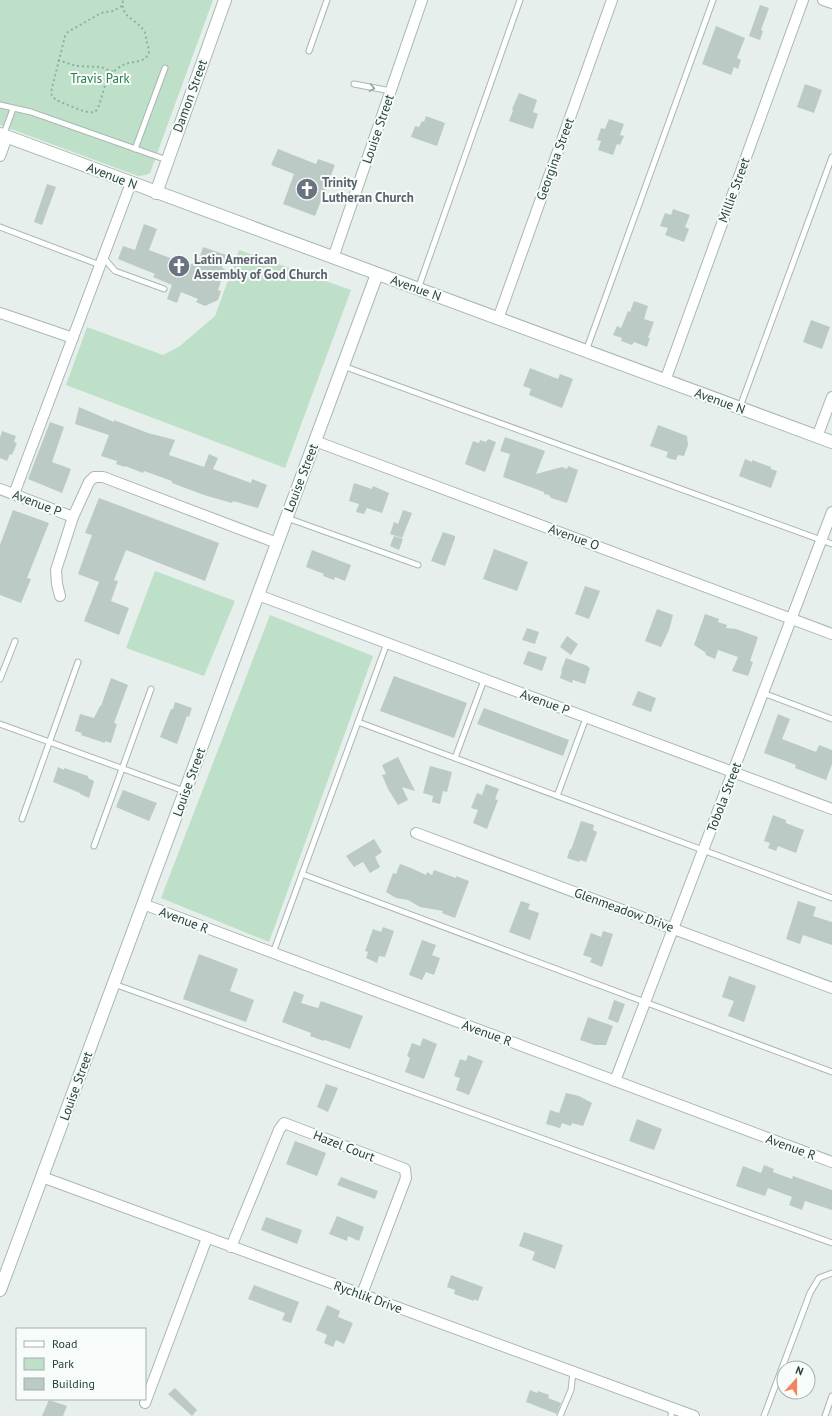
<svg xmlns="http://www.w3.org/2000/svg" width="832" height="1416" viewBox="0 0 832 1416" font-family="'PT Sans',sans-serif">
  <style>
    .green { fill: #bfe0c8 }
    .building { fill: #bbcac4 }
    .lines { fill: none; stroke-linecap: round; stroke-linejoin: round }
    .service-casing { stroke: #a8b8b2; stroke-width: 7 }
    .minor-casing { stroke: #a8b8b2; stroke-width: 12 }
    .tertiary-casing { stroke: #a8b8b2; stroke-width: 14 }
    .path { stroke: #86b3a5; stroke-width: 2; stroke-dasharray: 2 3; stroke-linecap: butt }
    .service { stroke: #fff; stroke-width: 5 }
    .minor { stroke: #fff; stroke-width: 10 }
    .tertiary { stroke: #fff; stroke-width: 12 }
    .oneway { stroke: #92a09c }
    .labels { text-anchor: middle; dominant-baseline: central; stroke-width: 4; stroke-linejoin: round; paint-order: stroke }
    .park-label { font-size: 13px; fill: #2d7a4b; stroke: #f7fbf9 }
    .street-label { font-size: 13px; fill: #24423a; stroke: #f7fbf9 }
    .worship-label { font-size: 13px; font-weight: bold; fill: #5b616d; stroke: #f7fbf9; text-anchor: start }
  </style>
  <rect width="100%" height="100%" fill="#e6efeb"/>
  <g class="green">
    <path d="M0 0H213L150 173 146 175 138 176 0 125Z"/>
    <path d="M239 250 351 290 285 468 66 385 87 327 163 355 180 346 215 316Z"/>
    <path d="M155 571 235 601 204 676 126 648Z"/>
    <path d="M270 615 373 656 269 942 161 898Z"/>
  </g>
  <g class="building">
    <path d="M760 5 769 8 761 30 763 31 760 40 749 36Z"/>
    <path d="M716 26 745 38 737 58 741 60 738 69 734 67 731 75 702 64Z"/>
    <path d="M805 84 822 90 814 113 797 107Z"/>
    <path d="M519 93 537 100 533 112 538 114 533 129 509 121 513 111 512 109Z"/>
    <path d="M426 116 445 123 437 146 411 137 415 126 419 127 422 121 424 122Z"/>
    <path d="M609 119 624 124 620 135 624 136 620 145 617 144 613 155 598 150 601 141 597 140 601 128 605 129Z"/>
    <path d="M278 149 316 164 318 159 335 165 315 216 283 204 294 174 271 165Z"/>
    <path d="M47 184 56 187 42 225 34 222Z"/>
    <path d="M673 209 690 215 685 227 689 229 684 242 665 235 668 228 660 226 665 213 671 215Z"/>
    <path d="M144 224 157 229 149 250 189 265 199 260 203 247 226 255 222 268 225 269 218 290 221 291 218 300 205 306 196 302 198 299 181 292 177 303 167 299 172 285 153 277 155 274 118 259 123 246 135 250Z"/>
    <path d="M634 301 648 306 644 319 654 322 648 338H650L647 347 634 342 632 345 621 341 622 338 613 335 617 326 621 328 628 311 630 312Z"/>
    <path d="M811 320 830 327 822 349 803 342Z"/>
    <path d="M530 368 558 379 560 374 573 379 562 408 529 395 531 389 523 386Z"/>
    <path d="M79 407 114 422V420L148 433 175 440 169 455 204 467 209 454 218 458 213 469 251 483 252 479 267 485 258 508 233 501 232 503 204 495 172 483V481L144 471 143 473 125 466V467L116 464 117 461 101 456 109 435 75 424Z"/>
    <path d="M50 422 64 427 52 462 71 469 62 493 28 479Z"/>
    <path d="M658 425 687 436 688 445 684 456 678 455 676 460 671 459 666 457 668 452 650 446Z"/>
    <path d="M2 431 16 436 14 442 17 443 12 455 10 454 7 461 0 458V438Z"/>
    <path d="M505 437 545 451 536 474 562 467 567 469 568 466 578 470 567 503 551 498 549 495 544 494V492L503 477 510 454 500 451Z"/>
    <path d="M488 439 496 442 485 472 465 464 473 441 479 443 480 440 486 442Z"/>
    <path d="M745 459 752 462V460L771 467V469L777 471 771 488 739 476Z"/>
    <path d="M354 483 372 489 373 486 389 493 382 513 367 508 364 514 356 512 359 504 349 501Z"/>
    <path d="M99 498 219 543 205 581 126 550 114 580 118 581 111 601 129 608 119 635 84 621 99 582 78 574 92 535 85 533Z"/>
    <path d="M13 510 49 523 27 578 31 579 21 603 0 595V545Z"/>
    <path d="M403 510 412 513 402 538 390 534 394 522 398 524Z"/>
    <path d="M443 532 455 536V538L445 566 431 561Z"/>
    <path d="M394 536 403 539 399 550 390 546Z"/>
    <path d="M494 549 528 562 517 591 483 579Z"/>
    <path d="M312 550 351 565 345 581 335 577 334 580 323 576 324 574 306 567Z"/>
    <path d="M585 586 600 591 589 619 575 614Z"/>
    <path d="M657 609 673 615 669 630 661 647 645 641Z"/>
    <path d="M705 614 719 619 718 622 727 625 726 628 736 629 758 637 750 661 753 662 748 676 732 671 738 657 718 650 715 659 706 655 705 652 694 645Z"/>
    <path d="M527 628 539 632 535 644 522 640Z"/>
    <path d="M567 636 578 644 571 655 560 647Z"/>
    <path d="M528 651 547 657 542 671 523 664Z"/>
    <path d="M566 658 588 666V667L590 668 585 684 573 680 572 683 560 678 562 671H561Z"/>
    <path d="M394 676 467 703 454 738 380 711Z"/>
    <path d="M111 678 128 685 114 723 117 724 111 743 105 741V743L81 735 82 733 75 731 80 714 94 718 100 706H101Z"/>
    <path d="M638 691 656 698 651 712 632 705Z"/>
    <path d="M175 702 192 708 189 717 187 716 177 744 160 737 171 709H173Z"/>
    <path d="M484 708 569 740 563 756 477 724Z"/>
    <path d="M778 714 790 719 782 739 816 752 819 745 832 750V764L826 780 795 768 796 765 764 753Z"/>
    <path d="M398 757 415 791 402 787 408 800 398 805 388 789 382 775 386 774 382 765Z"/>
    <path d="M430 766 452 772 447 792 443 791 440 804 432 802 433 796 423 793Z"/>
    <path d="M58 767 64 770V768L88 776V778L94 781 89 798 80 794V793L53 782Z"/>
    <path d="M486 784 499 789 495 799 498 800 487 829 473 823 478 810 471 808 477 793 482 795Z"/>
    <path d="M123 790 157 803 149 821 116 807Z"/>
    <path d="M773 815 786 820V823L804 830 796 853 778 846 776 851 768 848 770 843 764 841Z"/>
    <path d="M581 821 594 825 593 830 597 832 586 862 580 860 579 862 567 858 570 849 571 850Z"/>
    <path d="M374 839 382 852 375 857 380 867 370 873 363 862 354 867 346 856Z"/>
    <path d="M400 864 411 868 426 875 427 872 432 875 434 870 456 878V876L469 881 455 918 442 913 443 911 420 907 408 900 396 898 386 892 393 873 396 874Z"/>
    <path d="M521 901 530 904 528 909 539 913 530 940 509 932Z"/>
    <path d="M798 901 816 907 813 916 832 922V945L803 935 800 944 786 939Z"/>
    <path d="M383 927 394 931 385 957 379 956 377 963 366 958 368 952 365 951 373 929 381 932Z"/>
    <path d="M603 931 613 934 602 967 590 962 592 958 583 955 591 933 601 937Z"/>
    <path d="M422 940 436 945 432 955 440 958 434 975 426 972 422 980 409 975Z"/>
    <path d="M199 954 238 969 230 991 254 1000 246 1022 183 999Z"/>
    <path d="M729 976 756 986 744 1022 728 1016 734 1001 722 997Z"/>
    <path d="M294 991 304 995 301 1003 318 1008 321 1001 363 1016 350 1049 325 1040 324 1041 310 1036 311 1033 282 1022Z"/>
    <path d="M614 1000 625 1004 618 1023 608 1019Z"/>
    <path d="M588 1017 613 1026 606 1045H595L580 1040Z"/>
    <path d="M423 1038 437 1044 424 1079 405 1072 410 1058 407 1056 412 1043 420 1046Z"/>
    <path d="M468 1055 483 1061 469 1095 456 1090 460 1078 454 1076 460 1059 466 1061Z"/>
    <path d="M326 1084 338 1088 328 1112 317 1107Z"/>
    <path d="M566 1093 579 1096 592 1103 583 1126 572 1123 571 1126 562 1123 560 1128 546 1124 550 1110 559 1113Z"/>
    <path d="M637 1119 662 1129 654 1150 629 1141Z"/>
    <path d="M295 1141 326 1153 317 1176 286 1164Z"/>
    <path d="M764 1165 774 1169 773 1172 792 1179 793 1176 832 1190V1210L805 1201 802 1210 789 1205 792 1197 768 1188 765 1196 736 1186 743 1166 761 1173Z"/>
    <path d="M341 1177 378 1191 375 1199 337 1185Z"/>
    <path d="M337 1216 364 1227 359 1241 348 1236 347 1241 329 1234Z"/>
    <path d="M266 1217 302 1230 297 1244 261 1230Z"/>
    <path d="M524 1232 563 1245 555 1269 532 1260 535 1252 519 1246Z"/>
    <path d="M451 1275 483 1287 478 1301 474 1299V1301L454 1294 455 1290 447 1287Z"/>
    <path d="M254 1285 299 1302 291 1323 282 1320 285 1313 248 1299Z"/>
    <path d="M327 1305 340 1311 338 1317 353 1323 344 1344 336 1340 333 1347 324 1343 327 1335 316 1330Z"/>
    <path d="M175 1388 197 1410 192 1416 168 1394Z"/>
    <path d="M530 1390 537 1393 538 1391 549 1395 548 1398 561 1403 557 1414 526 1402Z"/>
    <path d="M49 1400 67 1406 63 1416H42Z"/>
  </g>
  <g class="lines">
    <g class="service-casing">
      <g id="service">
        <path d="M309 51 327 0"/>
        <path d="M354 84 391 91"/>
        <path d="M0 105 31 112 167 160"/>
        <path d="M3 136 13 109"/>
        <path d="M135 149 165 68"/>
        <path d="M0 227 100 265"/>
        <path d="M103 257 115 271 164 289"/>
        <path d="M418 289 520 0"/>
        <path d="M586 351 713 0"/>
        <path d="M343 366 832 544"/>
        <path d="M740 407 832 157"/>
        <path d="M287 518 418 565"/>
        <path d="M0 679 15 641"/>
        <path d="M763 693 832 719"/>
        <path d="M358 722 832 898"/>
        <path d="M0 724 184 791"/>
        <path d="M455 758 484 680"/>
        <path d="M557 796 586 718"/>
        <path d="M22 819 78 662"/>
        <path d="M94 846 151 689"/>
        <path d="M302 874 832 1072"/>
        <path d="M273 953 387 643"/>
        <path d="M114 984 832 1243"/>
        <path d="M560 1416 571 1390 573 1372"/>
        <path d="M671 1416 672 1408"/>
        <path d="M764 1416 810 1293 819 1278 832 1273"/>
        <path d="M825 1416 832 1396"/>
      </g>
    </g>
    <g class="minor-casing">
      <g id="minor">
        <path d="M823 0 832 3"/>
        <path d="M0 156 7 137"/>
        <path d="M333 258 422 0"/>
        <path d="M0 313 73 338"/>
        <path d="M498 319 612 0"/>
        <path d="M665 381 803 0"/>
        <path d="M817 437 832 397"/>
        <path d="M315 441 832 634"/>
        <path d="M0 489 73 517"/>
        <path d="M14 494 131 183"/>
        <path d="M258 595 832 809"/>
        <path d="M60 596 57 584 56 570 73 517 89 482 94 477H103L277 543"/>
        <path d="M416 833 832 988"/>
        <path d="M143 904 832 1162"/>
        <path d="M615 1081 832 512"/>
        <path d="M42 1177 694 1416"/>
        <path d="M231 1247 279 1130 284 1123 405 1169 406 1178 362 1294"/>
        <path d="M145 1403 207 1238"/>
      </g>
    </g>
    <g class="tertiary-casing">
      <g id="tertiary">
        <path d="M0 134 832 442"/>
        <path d="M156 193 225 0"/>
        <path d="M0 1290 377 274"/>
      </g>
    </g>
    <g class="path">
      <path d="M122 6 113 11 101 13 68 32 65 36 51 92 52 96 56 100C64 103 85 114 94 112 101 110 103 82 111 74 114 71 119 67 123 65 131 61 147 63 149 52 149 49 148 45 147 43 146 39 146 34 144 31 136 18 120 18 123 0"/>
      <path d="M58 60 76 66 101 67 113 72"/>
    </g>
    <use href="#service" class="service"/>
    <use href="#minor" class="minor"/>
    <use href="#tertiary" class="tertiary"/>
  </g>
  <defs><path id="oneway-chevron" d="M-2-3.5L2.5 0L-2 3.5" fill="none" stroke-width="1.6" stroke-linecap="round" stroke-linejoin="round"/></defs>
  <use class="oneway" href="#oneway-chevron" transform="translate(372 88) rotate(10)"/>
  <defs>
    <g id="church-disc" transform="scale(1.15)"><circle r="9.5" fill="#6b7280" stroke="#f7fbf9"/><path d="M-1.2-6h2.4v3.5h3.3v2.4h-3.3V6h-2.4V-.1h-3.3v-2.4h3.3Z" fill="#fff"/></g>
  </defs>
  <g fill-rule="evenodd">
    <use href="#church-disc" x="307" y="189"/>
    <use href="#church-disc" x="179" y="266"/>
  </g>
  <g class="labels">
    <g class="park-label">
      <text x="100" y="78">Travis Park</text>
    </g>
    <g class="street-label">
      <text transform="translate(190 96) rotate(-70)">Damon Street</text>
      <text transform="translate(378 129) rotate(-71)">Louise Street</text>
      <text transform="translate(555 159) rotate(-70)">Georgina Street</text>
      <text transform="translate(112 176) rotate(21)">Avenue N</text>
      <text transform="translate(734 190) rotate(-70)">Millie Street</text>
      <text transform="translate(416 288) rotate(20)">Avenue N</text>
      <text transform="translate(720 401) rotate(20)">Avenue N</text>
      <text transform="translate(301 478) rotate(-69)">Louise Street</text>
      <text transform="translate(37 503) rotate(21)">Avenue P</text>
      <text transform="translate(574 537) rotate(20)">Avenue O</text>
      <text transform="translate(545 702) rotate(20)">Avenue P</text>
      <text transform="translate(189 782) rotate(-70)">Louise Street</text>
      <text transform="translate(724 797) rotate(-69)">Tobola Street</text>
      <text transform="translate(624 910) rotate(20)">Glenmeadow Drive</text>
      <text transform="translate(184 920) rotate(21)">Avenue R</text>
      <text transform="translate(487 1033) rotate(20)">Avenue R</text>
      <text transform="translate(76 1086) rotate(-70)">Louise Street</text>
      <text transform="translate(344 1146) rotate(21)">Hazel Court</text>
      <text transform="translate(791 1147) rotate(20)">Avenue R</text>
      <text transform="translate(368 1297) rotate(20)">Rychlik Drive</text>
    </g>
    <g class="worship-label">
      <text x="322" y="182">Trinity<tspan x="322" dy="15">Lutheran Church</tspan></text>
      <text x="194" y="259">Latin American<tspan x="194" dy="15">Assembly of God Church</tspan></text>
    </g>
  </g>
  <rect x="16" y="1328" width="130" height="72" fill="#f7fbf9" stroke="#a3b1ad"/>
  <rect x="24" y="1341" width="20" height="6" fill="#ffffff" stroke="#a3b1ad"/>
  <text x="52" y="1348" font-size="12" fill="#24423a">Road</text>
  <rect x="24" y="1358" width="20" height="12" fill="#bfe0c8" stroke="#a3b1ad"/>
  <text x="52" y="1368" font-size="12" fill="#24423a">Park</text>
  <rect x="24" y="1378" width="20" height="12" fill="#bbcac4" stroke="#a3b1ad"/>
  <text x="52" y="1388" font-size="12" fill="#24423a">Building</text>
  <g transform="translate(796 1380) rotate(21)"><circle r="19" fill="#f7fbf9" stroke="#a3b1ad"/>
  <path d="M0-3L7 15L0 10L-7 15Z" fill="#f4845f"/>
  <text y="-6" font-size="11" font-weight="bold" text-anchor="middle" fill="#24423a">N</text>
  </g>
</svg>
